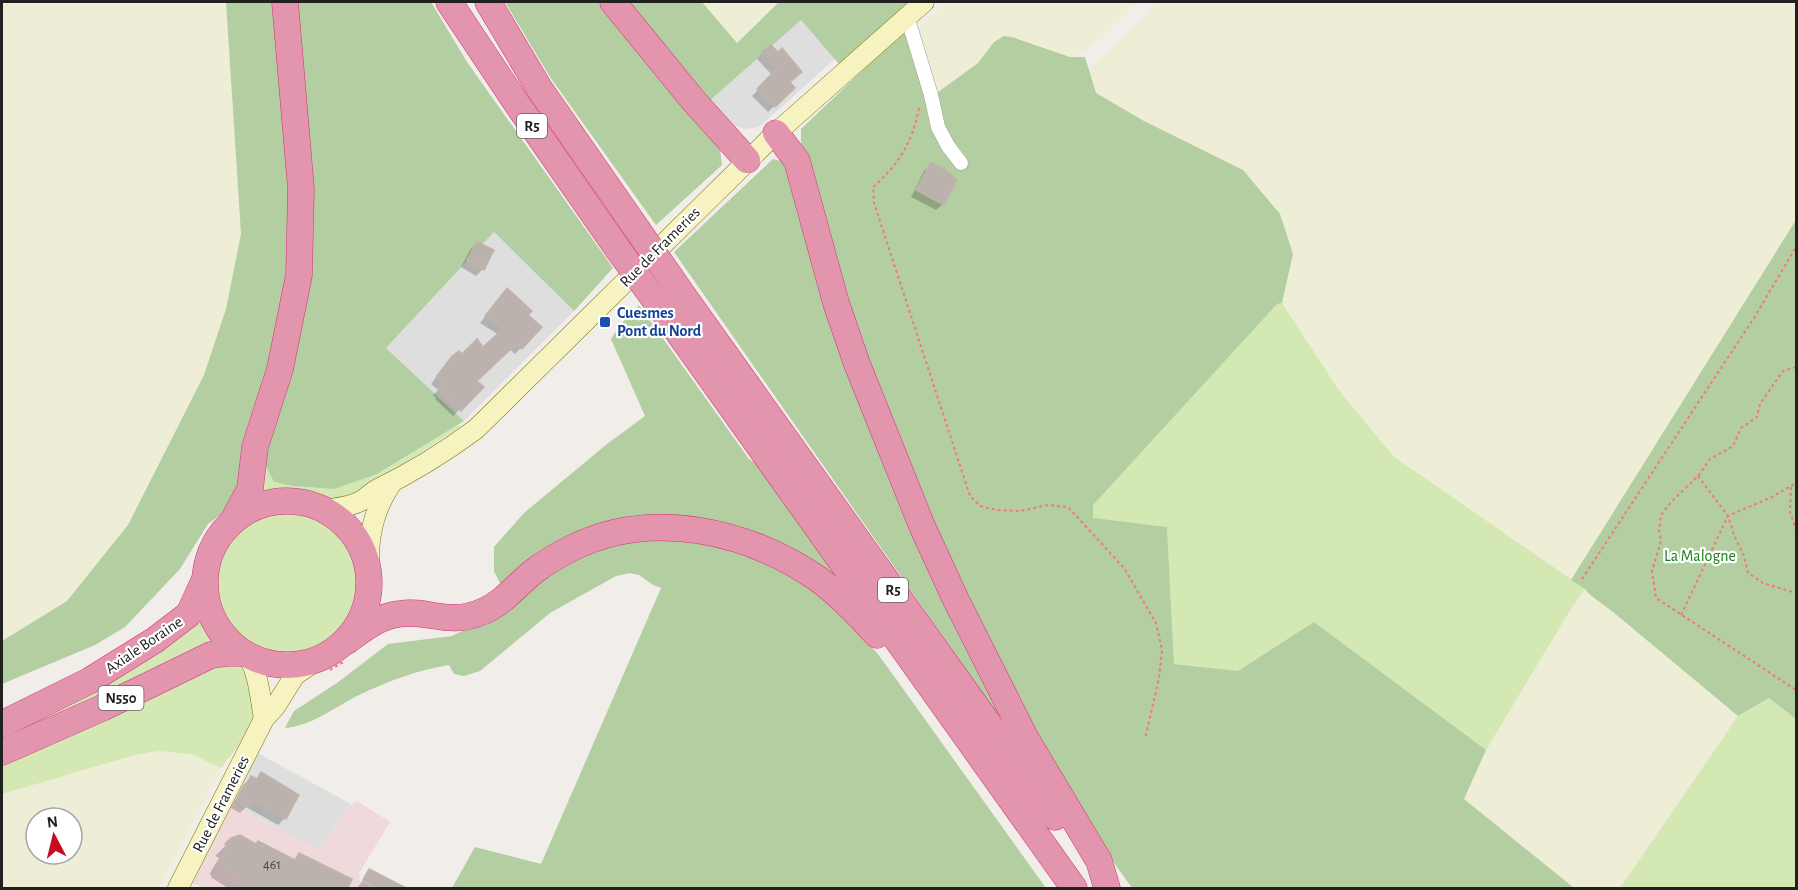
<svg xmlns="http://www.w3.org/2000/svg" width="1798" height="890" viewBox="0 0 1798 890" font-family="'Alegreya Sans',sans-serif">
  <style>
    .residential { fill: #dfdedf }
    .commercial { fill: #f0d9db }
    .farmland { fill: #eeedd6; fill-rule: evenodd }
    .grass { fill: #d3e8b2 }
    .forest { fill: #b3cea0 }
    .shadow { fill: #0003 }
    .building { fill: #bbb2ae; stroke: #c2b3ac; stroke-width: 1.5 }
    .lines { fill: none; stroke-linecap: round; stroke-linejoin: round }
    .street-casing { stroke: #a2a2a2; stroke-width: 15 }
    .secondary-casing { stroke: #76750b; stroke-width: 21 }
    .highway-casing { stroke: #d3327c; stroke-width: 27 }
    .path { stroke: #f3787a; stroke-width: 2; stroke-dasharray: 3 3; stroke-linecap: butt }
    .street { stroke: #fff; stroke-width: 14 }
    .secondary { stroke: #f7f3c1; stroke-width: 20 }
    .highway { stroke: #e395ad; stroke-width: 26 }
    .highway-bridge-casing { stroke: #d3327c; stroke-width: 27; stroke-linecap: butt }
    .highway-bridge { stroke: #e395ad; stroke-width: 26 }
    .transit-dot { fill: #1a4fb4; stroke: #fff; stroke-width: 2 }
    .labels { text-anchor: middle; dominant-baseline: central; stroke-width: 4.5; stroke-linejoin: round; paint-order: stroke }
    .number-label { font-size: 14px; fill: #484544 }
    .shield { fill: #fff; stroke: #646464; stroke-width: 1.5 }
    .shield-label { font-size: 15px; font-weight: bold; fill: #212121 }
    .street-label { font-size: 16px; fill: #212121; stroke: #fff }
    .transit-label { font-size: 16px; font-weight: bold; fill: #164399; stroke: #fff; text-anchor: start }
    .park-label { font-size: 16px; fill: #167d12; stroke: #fff }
  </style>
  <rect width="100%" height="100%" fill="#f1ede9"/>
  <g class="residential">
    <path d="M801 20 835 59 759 127 745 129 728 124 707 103Z"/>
    <path d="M494 232 574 311 464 421 386 348Z"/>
    <path d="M250 749 351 804 346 808 319 850 223 800Z"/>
  </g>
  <path class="commercial" d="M223 800 319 850 346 808 357 801 390 822 359 873 360 881 374 888H203L183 879Z"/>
  <g class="farmland">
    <path d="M2 2H226L241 234 226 309 204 375 128 525 67 601 2 641Z"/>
    <path d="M702 2H779L737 43Z"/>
    <path d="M947 2H1139L1085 52 1070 57 1012 37 994 42 978 63 934 96 916 30Z"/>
    <path d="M1161 2H1796V229L1571 580 1393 456 1338 389 1282 303 1293 254 1280 214 1243 170 1144 121 1096 93 1089 69Z"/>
    <path d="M1585 589 1589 594 1613 612 1738 716 1620 888H1574L1567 884 1464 799 1486 750 1569 612Z"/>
    <path d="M158 751 191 754 221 768 159 888H2V794L135 755ZM36 818H72V854H36Z"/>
  </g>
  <g class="grass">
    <path d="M1282 303 1338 389 1393 456 1585 589 1569 612 1486 750 1314 622 1238 671 1174 664 1167 527 1093 519 1092 505 1277 304Z"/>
    <path d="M459 424 460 427 389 473 357 495 333 501 297 494H282L257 498 261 457 274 482 292 486 334 489 377 474Z"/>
    <circle cx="289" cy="582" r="71"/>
    <path d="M198 614 203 630 213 644 2 742V737L67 706Z"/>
    <path d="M224 664 241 667C275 709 247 733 221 768L191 754 158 751 135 755 2 794V764L195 673Z"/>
    <path d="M1769 698 1796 719V888H1620L1738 716Z"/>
  </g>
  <g class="forest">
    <path d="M226 2H274L289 161 287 262 280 314 241 482 223 513 208 524 180 569 125 627 95 645 2 684V641L67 601 128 525 204 375 226 309 241 234Z"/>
    <path d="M294 2H431L467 62 613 268 574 311 494 232 386 348 464 421 377 474 334 489 292 486 274 482 261 457 299 330Z"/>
    <path d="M505 2H604L719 143 722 165 656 225 550 77Z"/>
    <path d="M627 2H702L737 43 779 2H908L845 71 801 20 707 103Z"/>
    <path d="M904 31 919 54 930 98 978 63 994 42 1004 36 1012 37 1070 57H1085L1096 93 1144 121 1243 170 1280 214 1293 254 1282 303 1277 304 1093 505V518L1167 527 1174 664 1238 671 1314 622 1486 750 1464 799 1574 888H1132L1098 840 1050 761 970 604 881 402 809 180 801 145V129Z"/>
    <path d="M773 159 784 162 1021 748 674 252Z"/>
    <path d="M1796 220V719L1769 698 1738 716 1613 612 1589 594 1585 589 1571 580Z"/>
    <path d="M639 305 749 459 760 466 841 579 836 586 672 522 501 585 494 571V547L524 513 607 444 645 416 611 339 621 324Z"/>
    <path d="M681 538 757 557 799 579 842 614 878 654 1046 888H452L475 847 541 864 661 588 653 585 639 575 630 573 616 576 550 613 480 671 464 676 454 674 449 665C417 670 386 682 357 696 334 708 311 726 285 728L294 711 337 683 388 644 452 636 502 611 558 568 588 554 628 542Z"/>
  </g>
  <g class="shadow">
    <path d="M763 53 800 72 788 83 793 88 768 112 752 96 772 75 757 59Z"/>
    <path d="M931 164 943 204 936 210 911 197 924 171Z"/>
    <path d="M477 243 483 269 476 276 461 267 470 250Z"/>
    <path d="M501 297 526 315 540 328 515 354 509 349 475 381 482 387 453 416 435 399 436 398 433 395 438 390 431 384 446 364 483 350 499 335 480 323Z"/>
    <path d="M261 774 285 818 278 825 246 807 240 813 231 808 244 784 251 778 255 780Z"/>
    <path d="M231 840 294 861 300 855 350 880 346 888H228L212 878 210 873 219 858 215 856Z"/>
    <path d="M370 870 391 882 388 888H361L358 887Z"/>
  </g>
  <g class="building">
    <path d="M771 45 778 52 782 48 802 72 790 82 795 88 775 107 757 89 777 68 762 52Z"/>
    <path d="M931 162 946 170 957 180 944 205 916 190Z"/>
    <path d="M477 242 494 250 484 270 467 260Z"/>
    <path d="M507 288 532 311 528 315 542 327 522 349 516 344 477 381 484 387 461 411 440 392 441 391 439 388 444 383 436 377 452 356 459 351 462 354 477 339 483 347 504 328 485 316Z"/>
    <path d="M261 772 299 795 286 819 252 800 248 807 237 801 251 776 257 779Z"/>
    <path d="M240 835 256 844 258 841 295 860 299 853 352 879 348 888H246L235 882 238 877 222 868 220 862 228 847 225 844 231 838Z"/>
    <path d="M369 869 406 888H379L363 880Z"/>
  </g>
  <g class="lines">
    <g class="street-casing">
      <path id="street" d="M907 16 931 95 938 127 948 146 961 163"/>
    </g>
    <g class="secondary-casing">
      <g id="secondary">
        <path d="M325 510C337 508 350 507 361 501 366 498 371 493 376 490 411 473 445 452 476 429L776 133 924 2"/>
        <path d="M369 569C368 537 373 511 391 484"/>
        <path d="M249 657C259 677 260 696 264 719"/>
        <path d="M178 888 264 719 275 707 295 675 314 662"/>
      </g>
    </g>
    <g class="highway-casing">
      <g id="highway">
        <path d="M449 2 517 104 617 248"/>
        <path d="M488 2 539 88 637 229"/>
        <path d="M613 2 693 100 747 160"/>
        <path d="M776 133 797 161 836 303 857 364 922 526 956 600 1026 739 1099 861 1107 888"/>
        <path d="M680 291 1055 817"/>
        <path d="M660 307 1074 888"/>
        <circle cx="287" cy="583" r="82"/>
        <path d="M233 521 250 489 255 447 280 369 299 275 301 189 285 2"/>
        <path d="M347 641C362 630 379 616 399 614 430 609 448 627 484 611 505 602 519 582 537 569 548 561 560 554 572 548 652 508 748 531 818 579 840 595 859 615 877 635"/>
        <path d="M2 724 89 681 155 640 189 614 204 581"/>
        <path d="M2 752 102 708 211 655 226 653H243"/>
      </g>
    </g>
    <g class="path">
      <path d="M919 108C913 141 898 166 873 187L874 203 970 496 980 506 997 510 1020 511 1048 505 1068 507 1124 568 1156 623 1162 650 1159 678 1145 739"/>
      <path d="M1796 367 1783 371 1760 404 1757 417 1741 428 1733 446 1710 459 1698 476 1672 501 1661 515 1659 530 1661 541 1652 571 1656 598 1796 690"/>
      <path d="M1698 476 1728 516 1734 535 1744 556 1748 573 1763 583 1796 593"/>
      <path d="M1791 487 1790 512 1796 530"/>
      <path d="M1582 579 1754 318 1796 247"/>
      <path d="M381 597V581"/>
      <path d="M1681 615 1728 516 1772 497 1796 483"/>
      <path d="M330 670 345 661"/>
    </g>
    <use href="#street" class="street"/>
    <use href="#secondary" class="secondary"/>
    <use href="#highway" class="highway"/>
    <g class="highway-bridge-casing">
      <g id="highway-bridge">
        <path d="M637 229 680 291"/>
        <path d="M617 248 660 307"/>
      </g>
    </g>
    <use href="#highway-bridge" class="highway-bridge"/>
  </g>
  <rect class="transit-dot" x="599" y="316" width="12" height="12" rx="3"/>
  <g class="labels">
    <g class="number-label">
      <text x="272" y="865">461</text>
    </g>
    <g class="shield">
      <rect x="517" y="114" width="30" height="24" rx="4.5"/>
      <rect x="878" y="578" width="30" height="24" rx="4.5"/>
      <rect x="98.5" y="686" width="45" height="24" rx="4.5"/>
    </g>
    <g class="shield-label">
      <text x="532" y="126">R5</text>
      <text x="893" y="590">R5</text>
      <text x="121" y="698">N550</text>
    </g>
    <g class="street-label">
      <text transform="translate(660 247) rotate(-45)">Rue de Frameries</text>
      <text transform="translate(144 645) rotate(-34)">Axiale Boraine</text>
      <text transform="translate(221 804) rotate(-63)">Rue de Frameries</text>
    </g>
    <g class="transit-label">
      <text x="617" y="313">Cuesmes<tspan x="617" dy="18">Pont du Nord</tspan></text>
    </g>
    <g class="park-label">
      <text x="1700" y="556">La Malogne</text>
    </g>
  </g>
  <rect width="1798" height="890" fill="none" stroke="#212121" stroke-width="6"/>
  <g transform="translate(54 836) rotate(353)"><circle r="28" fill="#ffffff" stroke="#a6a6a6" stroke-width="1.5"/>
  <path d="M0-4.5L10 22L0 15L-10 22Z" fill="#c80b21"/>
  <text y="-9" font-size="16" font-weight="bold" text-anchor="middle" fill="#212121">N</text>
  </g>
</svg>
